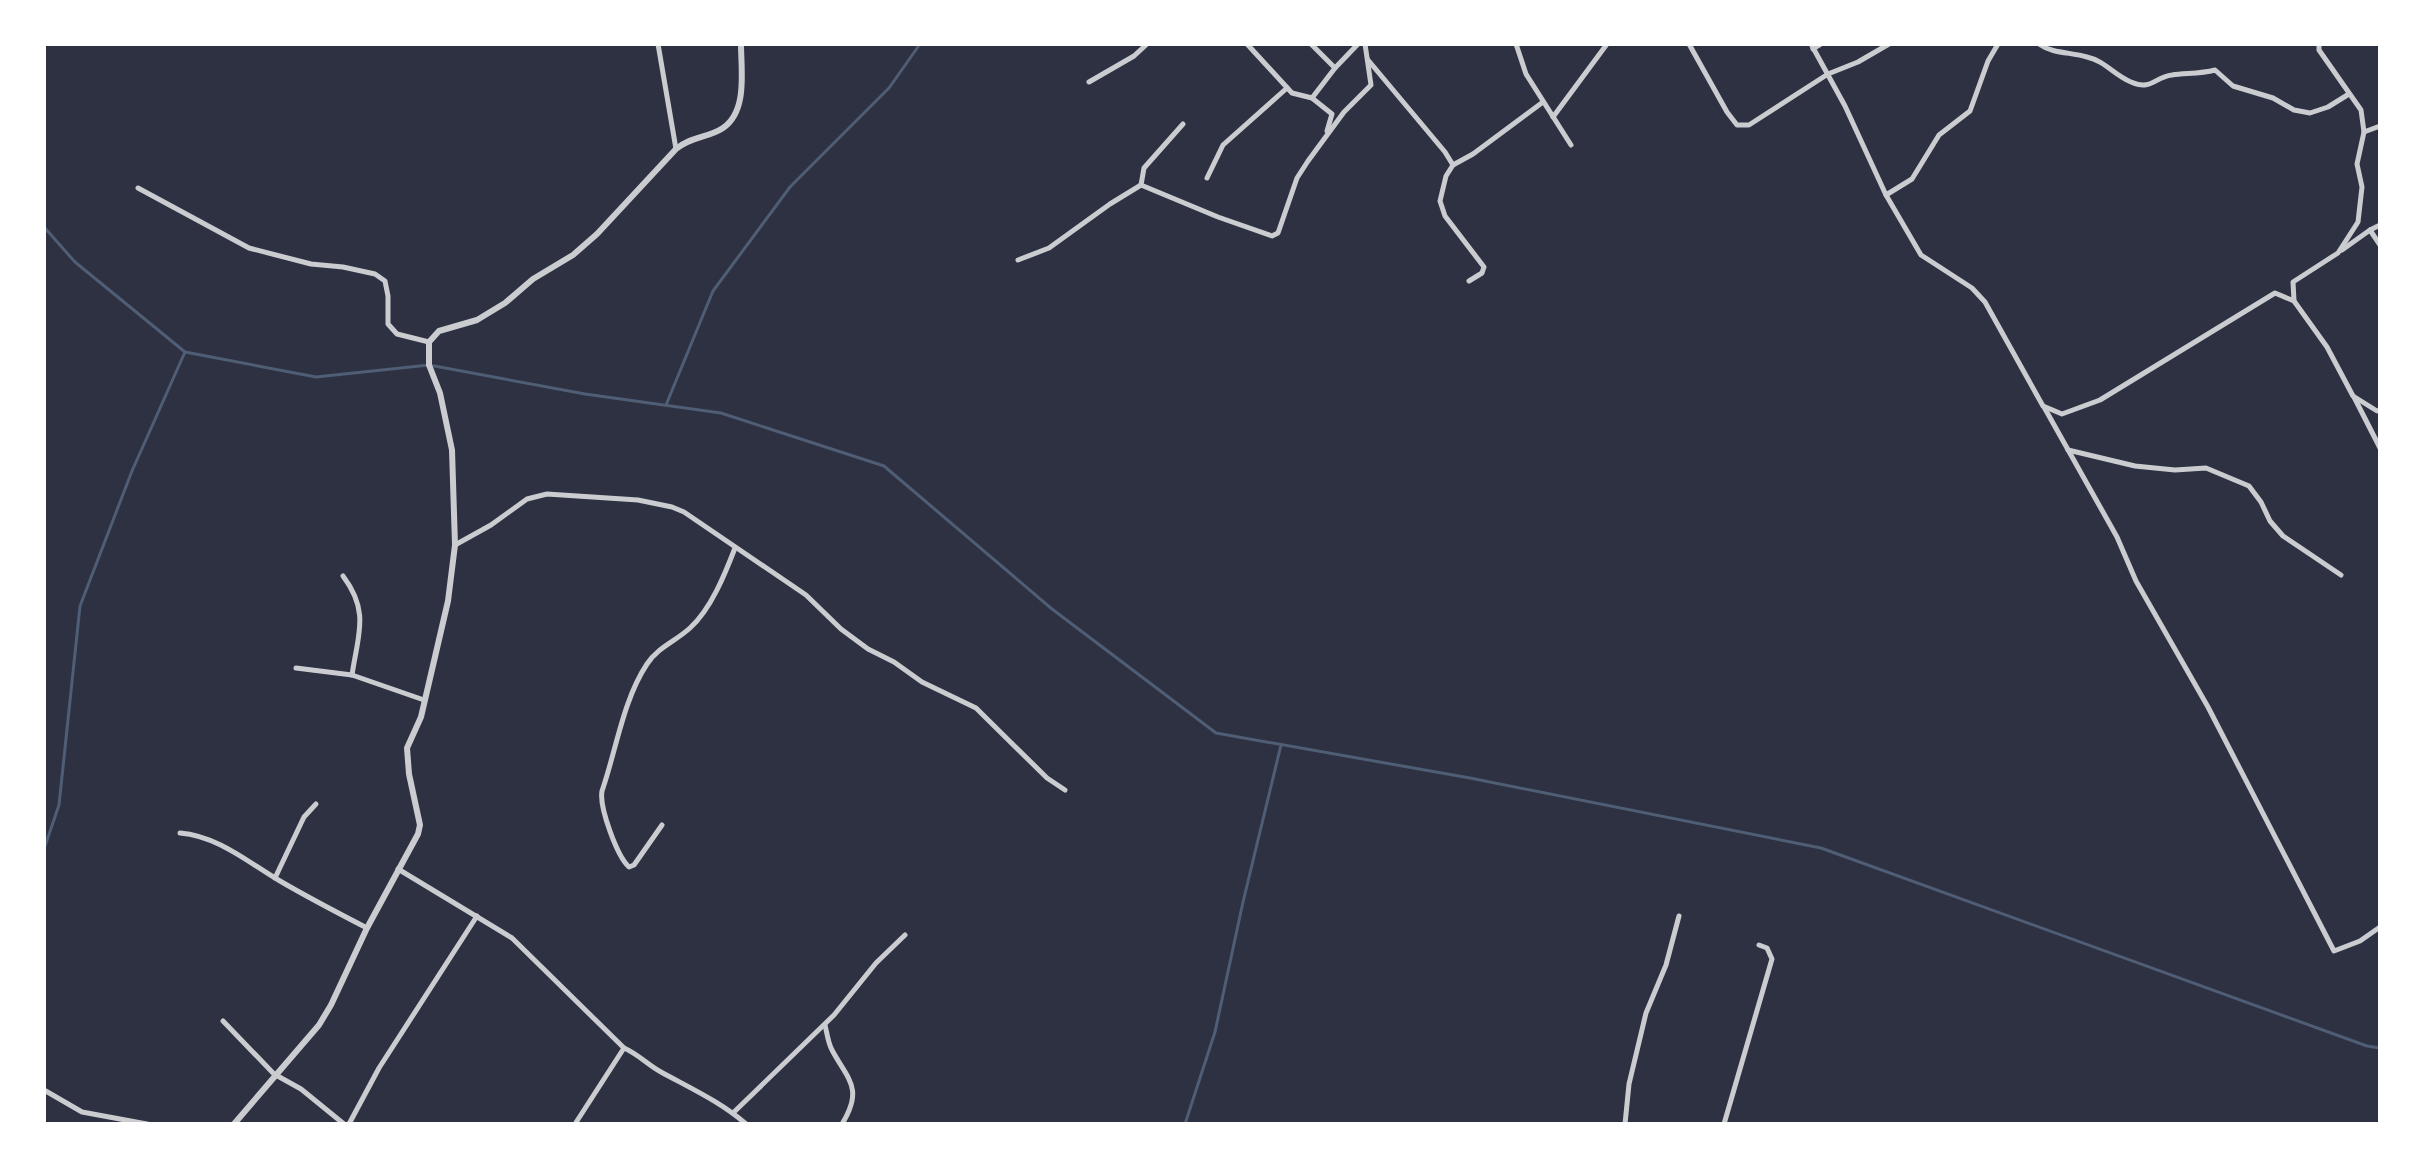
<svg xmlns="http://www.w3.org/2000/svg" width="2424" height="1168" viewBox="0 0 2424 1168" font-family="Jost,sans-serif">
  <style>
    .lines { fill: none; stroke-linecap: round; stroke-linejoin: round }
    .stream { stroke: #4f5d75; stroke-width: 3 }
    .minor { stroke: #caccd0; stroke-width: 5 }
    .tertiary { stroke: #caccd0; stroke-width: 6 }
  </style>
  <rect width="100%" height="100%" fill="#2d3142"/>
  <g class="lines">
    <g class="stream">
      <path d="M44 227 75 262 185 352 316 377 429 365 585 394 721 413 884 466 1052 609 1216 733 1470 778 1821 848 2367 1046 2380 1048"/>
      <path d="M666 405 713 291 790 187 889 88 920 44"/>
      <path d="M44 849 59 805 80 606 132 471 185 352"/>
      <path d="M1185 1124 1215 1032 1243 902 1281 745"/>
    </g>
    <g class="minor">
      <path d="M658 44 676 149"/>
      <path d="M1247 44 1292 93 1312 98 1332 114 1327 131"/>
      <path d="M1311 44 1335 68 1358 44"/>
      <path d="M1516 44 1526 74 1571 145"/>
      <path d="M1689 44 1727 112 1737 125H1749L1828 74 1858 62 1889 44"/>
      <path d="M1811 44 1845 106 1886 195 1921 255 1972 288 1985 302 2043 406 2062 414 2100 400 2275 293 2294 301 2293 282 2338 253 2358 222 2362 187 2357 164 2364 132 2380 126"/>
      <path d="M2039 44C2053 54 2071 52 2087 57 2105 61 2114 75 2131 82 2152 91 2154 77 2172 75 2186 73 2200 74 2215 70L2233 86 2273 98 2294 110 2310 113 2328 107 2349 94"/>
      <path d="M2319 44V50L2361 110 2364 132"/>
      <path d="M1813 49 1821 44"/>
      <path d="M1368 60 1445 152 1453 165"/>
      <path d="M1089 82 1134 56 1147 44"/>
      <path d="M1312 98 1335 68"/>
      <path d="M1553 117 1607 44"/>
      <path d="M1183 124 1144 168 1141 185 1218 217 1272 236 1278 233 1297 178 1308 161 1344 112 1371 85 1365 44"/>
      <path d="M1207 178 1223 145 1287 88"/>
      <path d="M138 188 249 248 311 264 343 267 375 274 385 281 388 296V324L397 334 429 342"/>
      <path d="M1886 195 1912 179 1939 135 1970 111 1988 61 1998 44"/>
      <path d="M2380 225 2370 230 2380 245"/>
      <path d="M2342 250 2370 230"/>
      <path d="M1018 260 1049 248 1110 204 1141 185"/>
      <path d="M1469 281 1482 273 1484 267 1445 216 1440 201 1446 176 1453 165 1473 154 1543 102"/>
      <path d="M2294 301 2327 347 2353 396 2377 411 2380 410"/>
      <path d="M2354 397 2380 448"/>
      <path d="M2044 407 2117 537 2136 581 2208 707 2334 951 2360 941 2380 927"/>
      <path d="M2068 450 2135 466 2175 470 2206 468 2249 486 2261 502 2270 521 2283 536 2341 575"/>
      <path d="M455 545 491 525 527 499 547 494 638 500 672 507 684 512 806 595 841 629 868 649 894 662 922 682 976 708 1047 778 1065 790"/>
      <path d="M343 576C370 612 358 634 352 675"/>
      <path d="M296 668 352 675 424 700"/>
      <path d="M662 825 634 865 629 867C617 856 599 807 602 791 616 751 623 700 647 664 658 647 676 641 690 628 711 609 725 574 735 548"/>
      <path d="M180 833C218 836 249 863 280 881 309 898 338 913 367 928"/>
      <path d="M398 869 512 938 624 1048C638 1054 648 1065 661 1072 690 1088 721 1102 746 1124"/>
      <path d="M275 878 304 817 316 804"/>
      <path d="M223 1021 274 1074 301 1089 344 1124"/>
      <path d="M825 1025C827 1033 828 1043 832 1050 848 1080 864 1088 842 1124"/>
      <path d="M44 1090 82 1112 147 1124"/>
      <path d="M733 1113 834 1015 876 963 905 935"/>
      <path d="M349 1124 379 1068 477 916"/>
      <path d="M575 1124 624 1048"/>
      <path d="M1625 1124 1629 1084 1646 1013 1666 965 1679 916"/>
      <path d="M1724 1124 1772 959 1767 948 1759 945"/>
    </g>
    <path class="tertiary" d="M234 1124 319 1025 331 1005 367 928 418 834 420 825 409 774 407 748 421 717 448 601 455 545 452 450 440 393 429 365V342L439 331 477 320 505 303 533 279 573 255 597 234 676 149C692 136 708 138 723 128 748 111 741 70 741 44"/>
  </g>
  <rect width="2424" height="1168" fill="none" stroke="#ffffff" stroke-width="92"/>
</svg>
